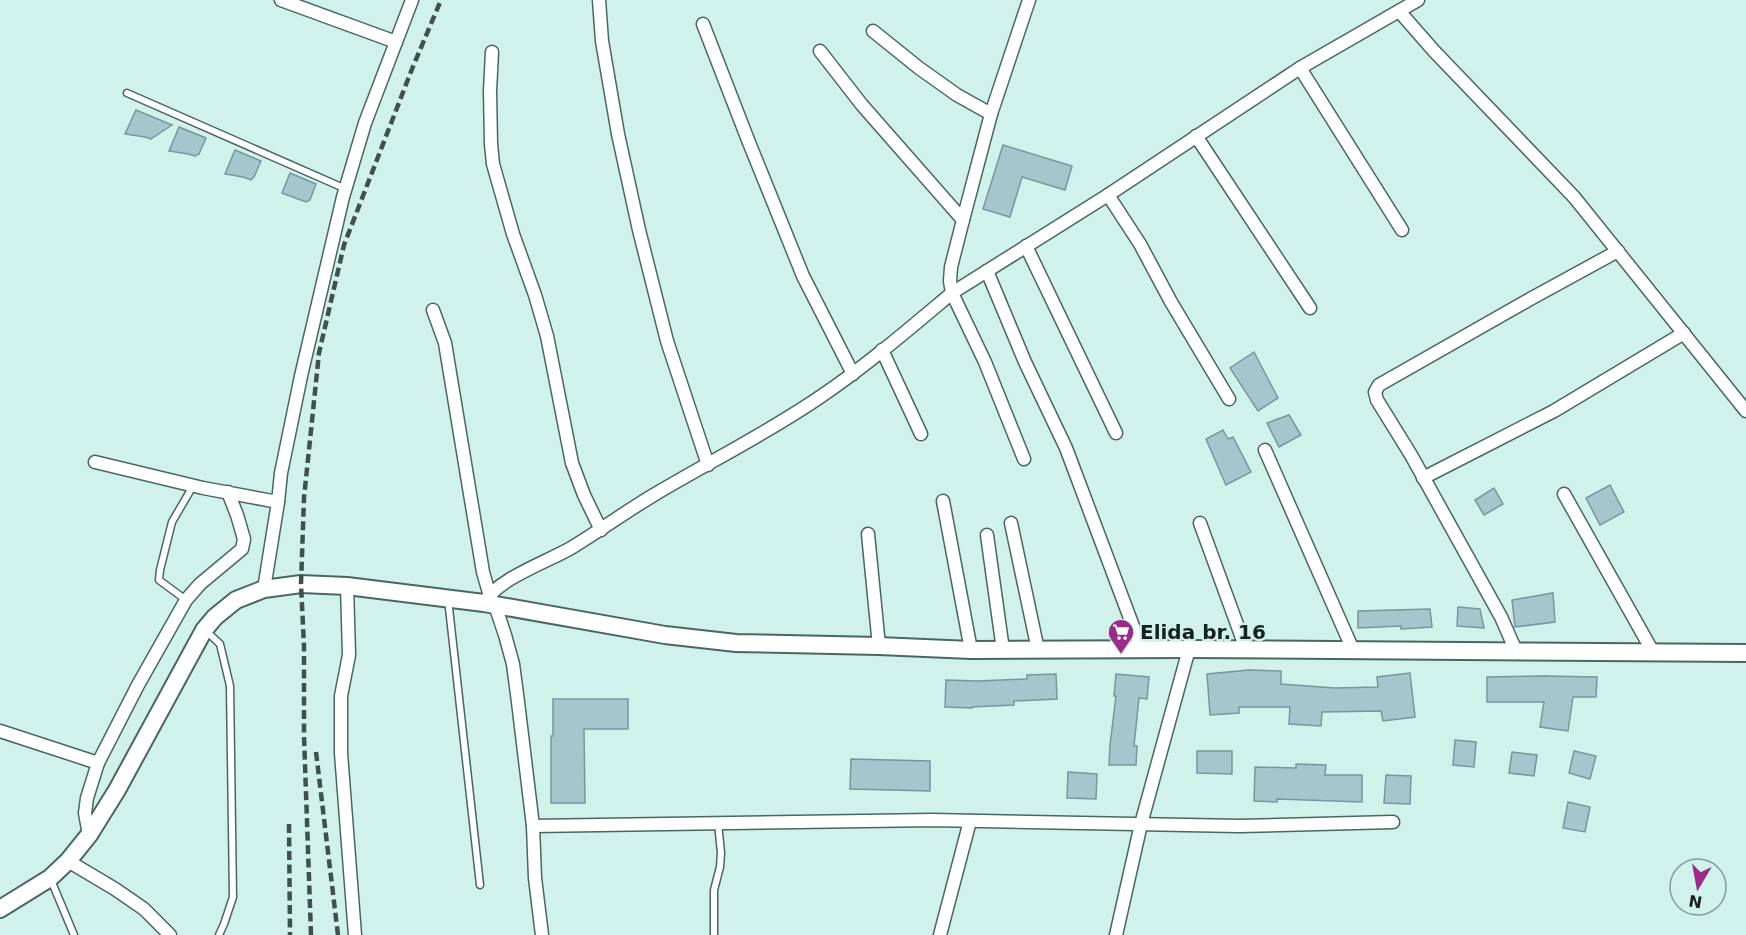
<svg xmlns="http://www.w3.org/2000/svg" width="1746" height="935" viewBox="0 0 1746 935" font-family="'DejaVu Sans',sans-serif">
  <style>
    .building { fill: #a5c6cc; stroke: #77979d; stroke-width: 1.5 }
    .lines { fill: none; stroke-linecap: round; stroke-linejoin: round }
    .lane-casing { stroke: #496761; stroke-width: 9 }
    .street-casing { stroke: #496761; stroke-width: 15 }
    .secondary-casing { stroke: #496761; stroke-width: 20 }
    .lane { stroke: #fff; stroke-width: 6 }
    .street { stroke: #fff; stroke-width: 12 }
    .secondary { stroke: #fff; stroke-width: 16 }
    .rail { stroke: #40514d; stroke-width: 4.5; stroke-dasharray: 9 4.5; stroke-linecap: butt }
    .labels { text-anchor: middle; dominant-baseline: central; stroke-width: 4.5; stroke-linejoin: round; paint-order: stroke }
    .poi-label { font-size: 20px; font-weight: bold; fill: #15211f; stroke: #d0f2ea; text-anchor: start }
  </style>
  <rect width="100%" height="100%" fill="#d0f2ea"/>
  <g class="building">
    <path d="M136 110 172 125 151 139 145 137 125 134Z"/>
    <path d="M179 127 206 138 199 154 195 156 188 154 169 151Z"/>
    <path d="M1003 145 1072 166 1065 190 1022 177 1010 217 983 209Z"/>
    <path d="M235 150 261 161 254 177 251 180 243 177 225 174Z"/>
    <path d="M290 173 316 184 310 200 306 202 282 193Z"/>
    <path d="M1254 352 1278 398 1258 411 1230 368Z"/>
    <path d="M1289 415 1301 435 1279 447 1267 423Z"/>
    <path d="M1223 430 1228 439 1233 437 1251 472 1226 485 1206 439Z"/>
    <path d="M1610 485 1624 512 1600 525 1586 498Z"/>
    <path d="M1494 488 1503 504 1484 515 1475 500Z"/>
    <path d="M1553 593 1555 622 1515 627 1512 600Z"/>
    <path d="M1458 607 1480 609 1484 628 1457 626Z"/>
    <path d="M1430 609 1432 627 1401 629V626L1358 628V611Z"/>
    <path d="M1249 670 1281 671V684L1335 688 1378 687 1377 677 1410 673 1415 717 1383 721 1381 711 1322 712 1321 726 1289 724 1290 707H1239V713L1210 715 1207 674Z"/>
    <path d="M1056 674 1057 699 1014 701V705L972 707V708L945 707 946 680 977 681 1027 679V675Z"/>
    <path d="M1116 674 1149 677 1147 699 1139 698 1134 746H1137L1136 765H1109L1110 745 1116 696H1114Z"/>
    <path d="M1545 676 1597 677 1596 697H1573L1568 731 1540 727 1544 702H1487V677Z"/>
    <path d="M553 699H628V729H584L585 803H551V736H553Z"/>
    <path d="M1455 740 1476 742 1474 767 1453 765Z"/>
    <path d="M1197 751H1232V774L1197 773Z"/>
    <path d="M1574 751 1596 756 1590 779 1569 773Z"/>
    <path d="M1512 752 1537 755 1534 776 1509 773Z"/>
    <path d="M851 759 930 761V791L850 789Z"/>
    <path d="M1296 764 1326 765 1325 775H1362V802L1277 799V802L1254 801 1255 767 1296 768Z"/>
    <path d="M1068 772 1097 774 1096 799 1067 798Z"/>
    <path d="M1386 775 1411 776 1410 804 1384 803Z"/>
    <path d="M1568 802 1590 807 1585 832 1563 828Z"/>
  </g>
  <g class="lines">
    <g class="lane-casing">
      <g id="lane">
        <path d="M127 93 346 189"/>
        <path d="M448 599 480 885"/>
        <path d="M186 600 159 580 160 570 172 522 193 486"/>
        <path d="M205 630 220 644 230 686 233 897 224 924 219 935"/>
        <path d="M51 880 74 935"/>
        <path d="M714 935V890L720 867 721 853 718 823"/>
      </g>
    </g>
    <g class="street-casing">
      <g id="street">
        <path d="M281 0 396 42"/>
        <path d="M599 0 602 41 618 134 639 230 667 341 708 465"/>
        <path d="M1399 11 1434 51 1574 197 1746 411"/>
        <path d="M703 24 748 140 803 276 853 374"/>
        <path d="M873 31 919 68 957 95 991 114"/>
        <path d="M820 51 862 105 963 220"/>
        <path d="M492 52 490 91 491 144 493 164 513 234 535 295 547 336 572 463 584 495 601 530"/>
        <path d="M1300 68 1402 230"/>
        <path d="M1196 136 1310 308"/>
        <path d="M1108 195 1140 244 1171 302 1229 399"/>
        <path d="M1026 246 1116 433"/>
        <path d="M987 271 1025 362 1066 448 1142 650"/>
        <path d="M433 310 445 343 483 572 489 593"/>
        <path d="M882 350 921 434"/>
        <path d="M1265 450 1353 650"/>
        <path d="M1024 459 985 362 952 293 1108 195 1300 68 1418 0"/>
        <path d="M95 462 203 488 278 502"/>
        <path d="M1423 478 1554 411 1684 333"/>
        <path d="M1564 494 1653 652"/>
        <path d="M943 501 971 650"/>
        <path d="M1011 523 1038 650"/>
        <path d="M1200 523 1246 649"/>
        <path d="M868 534 879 646"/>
        <path d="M987 535 1003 650"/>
        <path d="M347 586 349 655 341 696V753L355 935"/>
        <path d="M264 589 278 502 281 473 301 376 343 197 365 123 412 0"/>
        <path d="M484 603C497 579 547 562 571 548 599 531 624 513 652 496 707 463 766 434 820 397 866 366 909 329 952 293L950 281 951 267 963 220 991 114 1029 0"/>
        <path d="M495 605 505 635 513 664 518 702 533 826 535 878 542 935"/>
        <path d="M1516 651 1501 617 1411 455 1377 400 1375 392 1379 385 1532 298 1618 251"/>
        <path d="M0 731 98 763"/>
        <path d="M533 826 932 820 1239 826 1393 822"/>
        <path d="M89 835 85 813 87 798 98 763 138 685 186 600 200 584 242 549 244 539 237 515 228 492"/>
        <path d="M68 861 115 889 144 909 170 935"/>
        <path d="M940 935 970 821"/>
        <path d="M1116 935 1141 824 1189 649"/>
      </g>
    </g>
    <g class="secondary-casing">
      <path id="secondary" d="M0 909 50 878 68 861 89 835 117 790 204 630 215 617 236 600 264 589 301 584 347 586 484 603 665 635 736 643 879 646 971 650 1189 649 1746 653"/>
    </g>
    <use href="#lane" class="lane"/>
    <use href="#street" class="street"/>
    <use href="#secondary" class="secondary"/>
    <g class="rail">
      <path d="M316 752 338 935"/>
      <path d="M289 824 290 935"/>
      <path d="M311 935 304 736V646L301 584 304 498 319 353 344 245 412 69 441 0"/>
    </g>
  </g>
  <defs>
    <g id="supermarket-pin" transform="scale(1.35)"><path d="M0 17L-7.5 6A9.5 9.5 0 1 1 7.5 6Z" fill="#9a2b8b" stroke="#d0f2ea"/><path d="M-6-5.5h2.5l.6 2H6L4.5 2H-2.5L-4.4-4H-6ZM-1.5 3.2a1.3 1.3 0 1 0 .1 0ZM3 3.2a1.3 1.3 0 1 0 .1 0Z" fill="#fff"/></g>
  </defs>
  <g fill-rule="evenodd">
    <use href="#supermarket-pin" x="1121" y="632"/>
  </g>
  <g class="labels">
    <g class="poi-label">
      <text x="1140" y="632">Elida br. 16</text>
    </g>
  </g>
  <g transform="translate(1698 887) rotate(190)"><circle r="28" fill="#d0f2ea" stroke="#859e99" stroke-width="1.5"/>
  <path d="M0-4.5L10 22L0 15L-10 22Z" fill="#9a2b8b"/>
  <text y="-9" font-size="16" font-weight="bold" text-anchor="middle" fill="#15211f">N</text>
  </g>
</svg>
